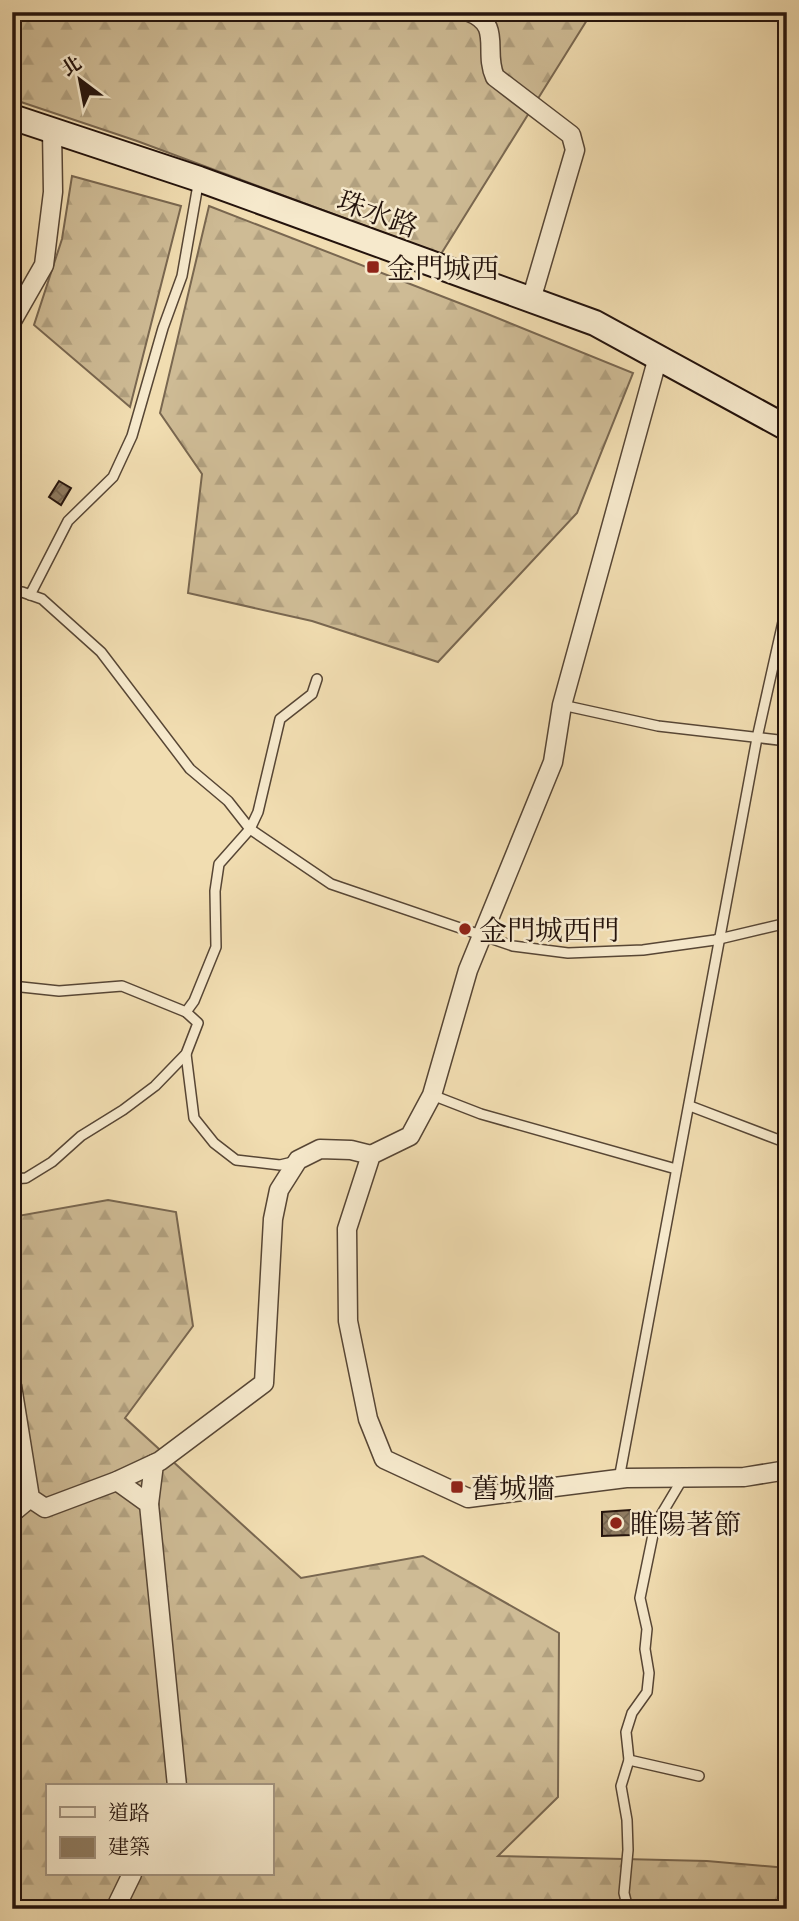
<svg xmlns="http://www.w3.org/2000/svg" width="799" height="1921" viewBox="0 0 799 1921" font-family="'Gentium Book Plus','Noto Serif TC',serif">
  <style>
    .forest { fill: url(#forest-firs); stroke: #796750; stroke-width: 2; fill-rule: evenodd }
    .building { fill: url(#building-cross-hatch); stroke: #24130c; stroke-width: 2 }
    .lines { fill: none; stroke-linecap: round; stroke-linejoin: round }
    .lane-casing { stroke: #574635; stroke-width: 12 }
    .street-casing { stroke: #574635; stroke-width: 21 }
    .secondary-casing { stroke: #24130c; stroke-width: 28 }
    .lane { stroke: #f6e9cc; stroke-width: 9 }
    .street { stroke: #f6e9cc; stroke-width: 18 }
    .secondary { stroke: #f6e9cc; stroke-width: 24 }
    .poi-dot { fill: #8f2418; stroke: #f6e9cc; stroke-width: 2.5 }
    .labels { text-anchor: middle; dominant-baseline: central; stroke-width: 5; stroke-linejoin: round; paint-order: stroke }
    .street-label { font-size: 28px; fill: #24130c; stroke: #f6e9cc }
    .poi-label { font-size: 28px; fill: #24130c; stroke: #f6e9cc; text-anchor: start }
  </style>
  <defs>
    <pattern id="forest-firs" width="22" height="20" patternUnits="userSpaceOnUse" patternTransform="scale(1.75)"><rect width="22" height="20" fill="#cebb95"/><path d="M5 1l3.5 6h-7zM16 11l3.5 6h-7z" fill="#b1a07f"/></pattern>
    <pattern id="building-cross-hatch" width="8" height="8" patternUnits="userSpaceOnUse" patternTransform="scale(1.75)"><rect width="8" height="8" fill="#8f7c62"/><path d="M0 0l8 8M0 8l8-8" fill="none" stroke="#75644f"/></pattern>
  </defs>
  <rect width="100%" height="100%" fill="#f1ddb1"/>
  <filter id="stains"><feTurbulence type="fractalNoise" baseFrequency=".00286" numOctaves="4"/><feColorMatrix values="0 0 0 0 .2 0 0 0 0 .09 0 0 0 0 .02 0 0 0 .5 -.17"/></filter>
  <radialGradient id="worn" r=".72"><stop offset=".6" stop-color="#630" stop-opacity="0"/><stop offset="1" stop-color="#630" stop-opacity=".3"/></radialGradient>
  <g class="forest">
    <path d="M12 12H592L441 254 137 141 12 99Z"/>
    <path d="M72 176 181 206 130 407 34 325 62 239Z"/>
    <path d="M209 206 485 313 633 373 577 513 438 662 312 621 188 593 202 474 160 413Z"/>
    <path d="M108 1200 176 1212 193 1326 125 1418 301 1578 423 1556 559 1633 558 1797 498 1856 707 1861 787 1868V1909H12V1217ZM47 1786H271V1874H47Z"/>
  </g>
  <g class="building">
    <path d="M59 481 71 488 61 505 49 497Z"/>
    <path d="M630 1510 631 1535 602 1536V1512Z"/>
  </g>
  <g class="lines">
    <g class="lane-casing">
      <g id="lane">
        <path d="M12 593 22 592 42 599 101 652 190 769 228 801 250 829 331 884 513 946 568 953 643 950 715 940 787 923"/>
        <path d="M30 595 68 521 113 477 132 436 163 328 182 276 199 179"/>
        <path d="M562 705 658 726 787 741"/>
        <path d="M12 986 59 991 122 986 186 1012 194 1001 216 947 215 891 219 864 250 829 258 812 280 719 312 694 317 679"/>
        <path d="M186 1054 194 1118 214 1143 236 1160 280 1165 297 1161"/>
        <path d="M432 1095 481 1114 676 1169"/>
        <path d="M690 1106 787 1143"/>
        <path d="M12 1179 26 1178 52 1162 81 1136 123 1110 155 1086 186 1054 198 1023 186 1012"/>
        <path d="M683 1478 655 1525 640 1598 647 1629 645 1649 649 1673 647 1692 632 1713 626 1732 629 1760 699 1776"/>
        <path d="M619 1479 757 738 787 604"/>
        <path d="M628 1909 624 1893 628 1850 627 1820 621 1786 629 1760"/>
      </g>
    </g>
    <g class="street-casing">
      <g id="street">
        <path d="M469 12C503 25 483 51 495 77L571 135 575 150 531 300"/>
        <path d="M12 321 44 265 53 192 52 130"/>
        <path d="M658 357 562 705 553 762 468 970 432 1095 410 1136 371 1155 347 1229 348 1321 368 1419 384 1459 468 1498 626 1478 744 1477 787 1470"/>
        <path d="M12 1386 30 1498 45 1508 117 1481 160 1461 264 1383 273 1219 279 1190 298 1160 320 1149 351 1150 371 1155"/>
        <path d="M117 1481 149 1504 177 1786"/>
        <path d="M149 1504 154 1464"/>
        <path d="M12 1513 30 1498"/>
        <path d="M115 1909 132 1874"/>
      </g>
    </g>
    <g class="secondary-casing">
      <path id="secondary" d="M12 117 199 179 595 323 787 428"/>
    </g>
    <use href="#lane" class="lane"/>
    <use href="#street" class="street"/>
    <use href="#secondary" class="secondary"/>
  </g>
  <g class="poi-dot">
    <rect x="366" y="260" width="14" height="14" rx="3.5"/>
    <circle cx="465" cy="929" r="7"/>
    <rect x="450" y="1480" width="14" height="14" rx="3.5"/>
    <circle cx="616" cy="1523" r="7"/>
  </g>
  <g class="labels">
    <g class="street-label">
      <text transform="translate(378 213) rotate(20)">珠水路</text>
    </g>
    <g class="poi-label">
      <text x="387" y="267">金門城西</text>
      <text x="479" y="929">金門城西門</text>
      <text x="471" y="1487">舊城牆</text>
      <text x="630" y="1523">睢陽著節</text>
    </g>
  </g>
  <rect width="799" height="1921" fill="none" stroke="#f1ddb1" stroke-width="42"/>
  <rect x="14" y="14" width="771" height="1893" fill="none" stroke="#24130c" stroke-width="3.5"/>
  <rect x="21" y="21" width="757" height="1879" fill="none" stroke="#24130c" stroke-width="2"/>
  <rect x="46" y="1784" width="228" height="91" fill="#f6e9cc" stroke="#a2937f" stroke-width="2"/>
  <rect x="60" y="1807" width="35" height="10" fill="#f6e9cc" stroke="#a2937f" stroke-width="2"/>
  <text x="108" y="1820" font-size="21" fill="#24130c">道路</text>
  <rect x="60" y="1837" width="35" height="21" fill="#8f7c62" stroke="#a2937f" stroke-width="2"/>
  <text x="108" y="1854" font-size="21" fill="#24130c">建築</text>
  <g transform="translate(80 80) rotate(328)" stroke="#f6e9cc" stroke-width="5" paint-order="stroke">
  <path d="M0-5L12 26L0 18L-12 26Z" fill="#24130c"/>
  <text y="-10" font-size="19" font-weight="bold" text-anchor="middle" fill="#24130c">北</text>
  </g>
  <rect width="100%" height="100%" filter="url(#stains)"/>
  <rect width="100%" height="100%" fill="url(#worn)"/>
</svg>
